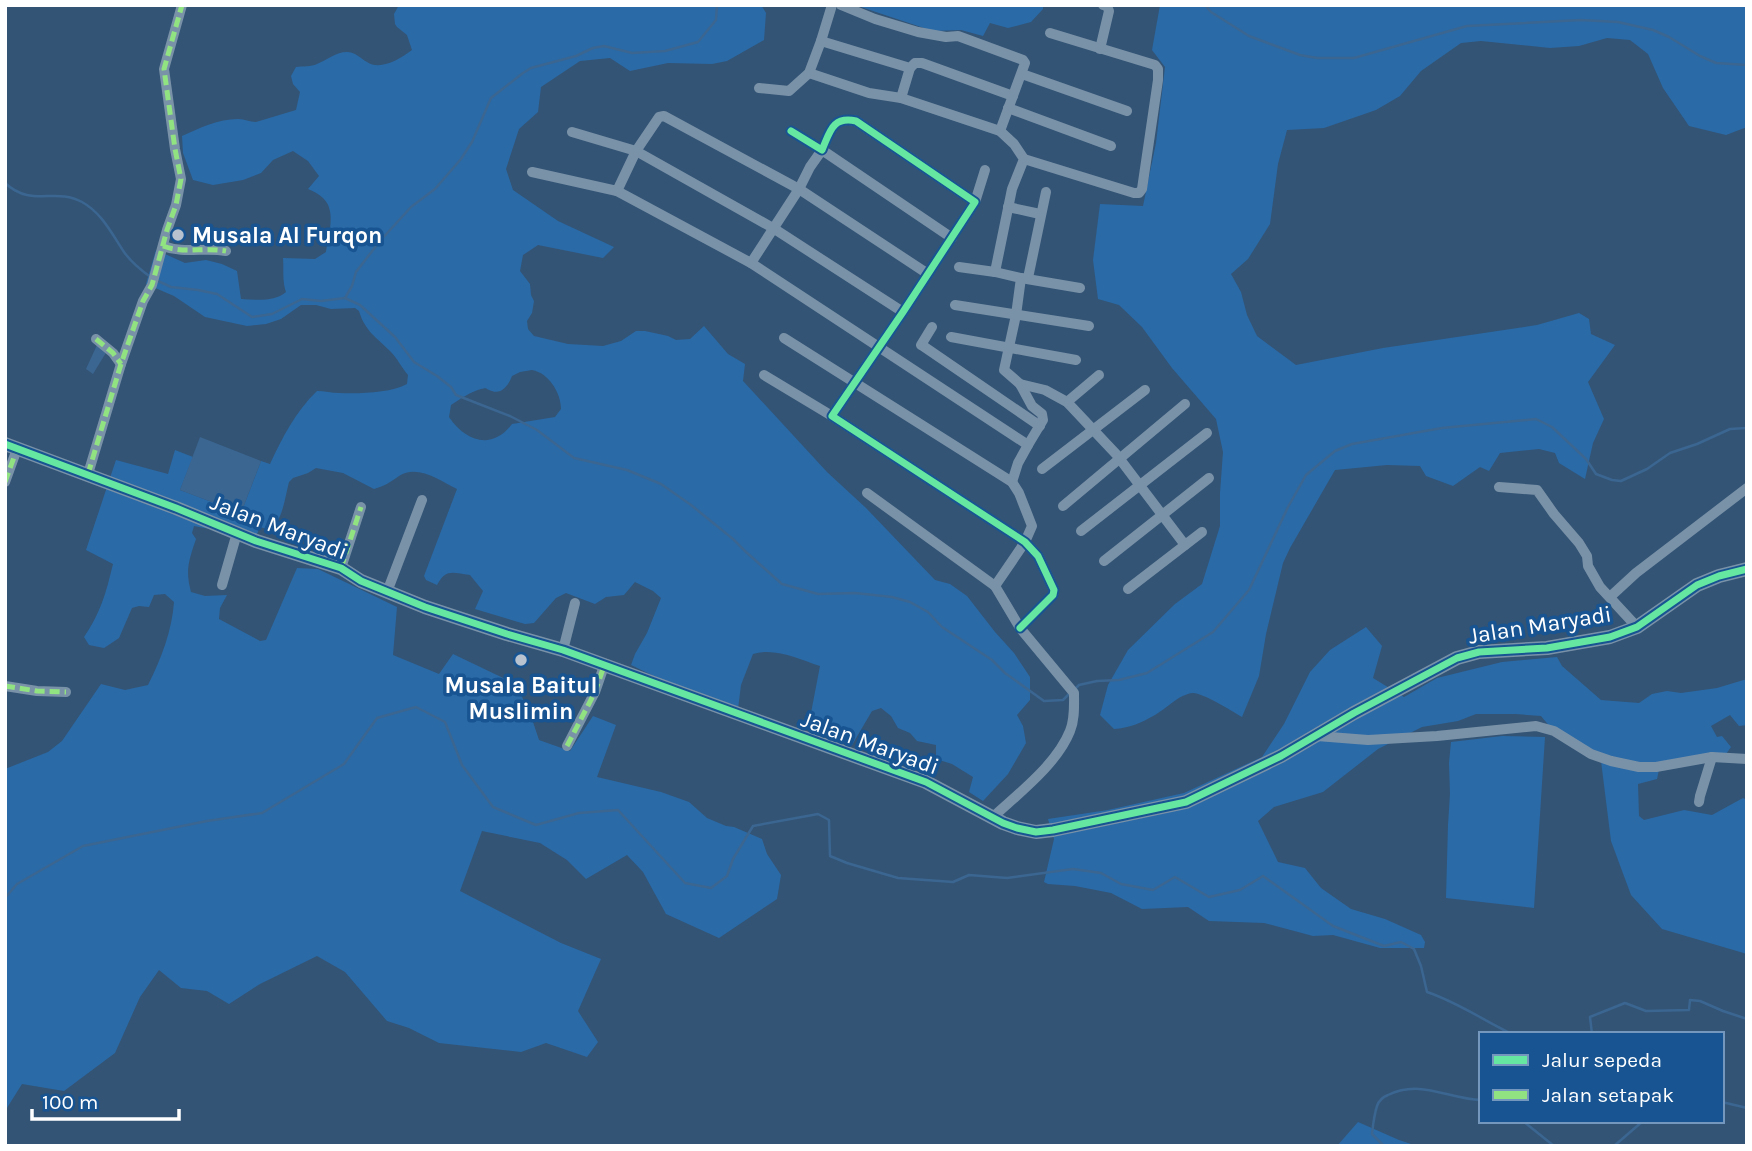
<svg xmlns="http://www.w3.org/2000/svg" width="1752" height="1151" viewBox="0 0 1752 1151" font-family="Karla,sans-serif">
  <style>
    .green { fill: #2a6aa7; fill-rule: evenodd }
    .water { fill: #3b6691 }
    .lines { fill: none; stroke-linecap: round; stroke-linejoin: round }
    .stream { stroke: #3b6691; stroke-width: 2.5 }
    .minor { stroke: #7a92a8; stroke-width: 10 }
    .tertiary { stroke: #7a92a8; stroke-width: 14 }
    .quiet { stroke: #91e382; stroke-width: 5; stroke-dasharray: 10 5; stroke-linecap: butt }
    .cycleway-casing { stroke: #175491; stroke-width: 11 }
    .cycleway { stroke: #66e7a1; stroke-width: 7 }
    .poi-dot { fill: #b8c3cf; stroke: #175491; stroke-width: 2.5 }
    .labels { text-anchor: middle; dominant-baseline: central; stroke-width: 7; stroke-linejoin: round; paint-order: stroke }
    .poi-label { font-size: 23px; font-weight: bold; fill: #fff; stroke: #175491; text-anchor: start }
    .street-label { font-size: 23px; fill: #fff; stroke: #175491 }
  </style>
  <rect width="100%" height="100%" fill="#335475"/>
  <g class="green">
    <path d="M399 5H761L766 13 764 40 727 61 712 64 668 63 630 71 610 58 580 61 541 87 538 112 519 129 506 169 513 190 558 221 614 247 603 258 538 245 523 255 520 271 530 284 531 295 534 301 532 313 527 321 528 329 534 336 568 344 603 346 621 341 636 331H645L668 336 676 340 690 339 704 326 728 354 745 364 743 381 827 472 866 508 935 580 950 584 967 596 995 632 1014 653 1030 677V700L1017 715 1023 726 1026 743 1008 774 983 801 969 792 973 777 952 764 936 759V745L917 741 910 733 898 728 891 716 881 708 872 711 852 745 818 732 817 724 810 718 820 666C799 659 775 647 753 654L741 685 738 709 662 680 631 665 635 654 647 633 661 598 653 591 635 582 624 595 606 597 595 604 566 593 556 598 534 623 525 624 475 609 483 591 470 575C453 573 446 568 437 585L426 580 424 576 457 489C440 481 418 464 399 476 390 482 385 486 374 489L343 473 316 468 308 473 293 478 289 482C285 497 283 520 270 530L260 527 252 546 210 529 194 526 192 533 196 539C189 560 185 570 191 592L205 596 227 595 220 608 219 619 260 641 266 640 297 568 318 569 397 607 393 655 439 674 453 654 516 684 531 716 539 740 570 751 593 716 616 725 597 777 661 792 689 802 707 818 726 826 734 827 762 839 767 854 781 875 777 899 719 938 666 914 643 872 627 855 586 879 567 860 540 843 482 831 460 891 561 943 601 959 578 1011 598 1042 587 1057 546 1043 521 1052 439 1043 409 1028 387 1021 345 972 317 956 260 984 229 1004 207 991 181 988 159 970 140 997 115 1053 64 1091 22 1084 5 1111V769L48 752 62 741 101 684 125 690 148 685C161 659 172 631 174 602L165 594 154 595 149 607 139 606 132 608 119 638 104 648 89 645 84 637C101 612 106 593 113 564L86 550 116 460 168 474 175 450 193 457 180 490 241 513 261 461 270 464C282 438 296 411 317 391 324 391 332 393 339 393 358 394 391 393 407 384L408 375C402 368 397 358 391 352 376 337 365 331 359 311L355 308 331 309 316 305H301L281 319 266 324 247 326 205 317 174 296 146 284 156 250 185 263 206 260 222 264 237 271 241 299C257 300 274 302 286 292 282 280 284 271 283 258L315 259 326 252C328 235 337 211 323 198 319 194 313 191 308 189L319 176 308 161 293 151 273 160 261 173 243 180 213 185 193 180 183 153 182 136C200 128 218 119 238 119 245 119 249 122 256 122L296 110 300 92 293 84 291 76 296 67C303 66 311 67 317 64 327 60 336 52 347 52 355 52 360 58 367 62 380 71 400 59 412 50L407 35 397 27 395 24 394 14ZM532 370C549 373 561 393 561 409L555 417 512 424C492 451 465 441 449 417L451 405C460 399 470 392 481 389 488 387 485 389 492 391 502 395 509 384 512 376L520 372Z"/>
    <path d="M855 5H1043V9L1031 22 1008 28 990 23 983 36 961 30 933 31Z"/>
    <path d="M1160 5H1747V127L1726 135 1689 126 1663 88 1648 54 1630 40 1607 38 1579 46 1550 48 1481 41 1461 43 1421 71 1400 96 1376 110 1324 128 1287 130 1278 164 1270 224 1248 259 1231 274 1241 292 1247 315 1257 336 1296 365 1383 348 1537 325 1579 313 1589 319 1591 334 1615 345 1588 382 1604 419 1593 443 1585 479 1559 463 1555 453 1539 449 1500 453 1489 471 1480 467 1453 486 1426 476 1420 466 1387 465 1335 470 1290 548 1283 563 1266 634 1259 676 1242 717C1232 711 1203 693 1193 693 1179 694 1166 709 1155 715 1141 723 1129 728 1114 729L1100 715 1108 685 1128 650 1175 604 1202 584 1220 526V493L1223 452 1216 419 1172 368 1142 327 1119 305 1098 299 1093 260 1100 204 1143 206 1156 143 1165 67 1152 50Z"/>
    <path d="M1366 627 1382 646 1373 678 1404 697 1437 678 1502 662 1557 657 1562 666 1601 700 1639 703 1652 694 1667 691 1681 693 1717 688 1747 679V725L1739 726 1730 715 1711 726 1717 737 1722 736 1731 747 1726 754 1660 765 1657 779 1638 784 1639 816 1644 820 1684 810 1712 815 1743 798 1747 800V954L1662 929 1631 895 1611 841 1601 761 1561 740 1541 716 1516 714H1476L1458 721 1422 727 1378 749 1323 792 1274 807 1258 821 1278 862 1305 868 1321 888 1351 909 1385 919 1421 935 1425 942 1424 948H1380L1333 935 1313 936 1264 923 1209 921 1188 907 1142 909 1111 893 1075 886 1048 884 1044 882 1054 839 1048 819 1108 810 1184 793 1262 757 1284 724 1310 672 1330 650Z"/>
    <path d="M1502 736 1545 737 1534 908 1446 898 1448 825 1450 794 1449 763 1451 742Z"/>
    <path d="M1358 1122 1399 1140 1417 1146H1337Z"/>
  </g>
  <g class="water">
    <path d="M97 345 107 351 93 374 86 369Z"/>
    <path d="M200 437 261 461 241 513 180 490Z"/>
  </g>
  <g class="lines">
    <g class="stream">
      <path d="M1205 5 1211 12 1249 36 1300 55 1317 58H1354L1467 26 1581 20 1618 22 1653 30 1669 37 1700 56 1716 63 1747 65"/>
      <path d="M5 183C32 208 55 187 82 202 102 213 112 234 124 252 131 262 142 271 152 278"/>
      <path d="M158 281 171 287 198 290 217 294 252 317 272 314 302 299 321 301 345 298"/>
      <path d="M345 298 360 305 395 337 414 362 437 376 451 387 456 395 510 416 537 430 574 458 627 470 661 484 691 505 733 539 746 552 782 584 818 594 855 593 892 597 910 602 928 612 942 627 992 660 1005 673 1044 701 1063 700 1069 694"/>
      <path d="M345 298 352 286 356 272 380 241 411 207 435 189 461 159 472 142 491 98 523 73 531 68 576 56 593 48 604 46 632 53 665 51 698 42 716 20 717 5"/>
      <path d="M1074 690 1079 685 1097 681 1119 680 1147 673 1213 632 1249 590 1288 507 1306 475 1335 451 1352 444 1442 428 1536 419 1552 427 1586 459 1596 474 1612 480 1621 481 1647 469 1670 453 1697 444 1730 429 1747 428"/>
      <path d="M5 898 17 884 83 846 207 821 262 813 344 764 377 718 416 707 445 722 462 765 493 807 536 825 579 813 618 810 685 883 711 888 727 876 733 859 753 826 818 814 829 820 830 856 847 863 898 878 953 882 969 875 1007 878 1073 869 1101 873 1121 884 1153 890 1175 877 1209 897 1240 890 1263 876 1333 926 1384 946 1401 942 1414 949 1421 966 1427 992C1457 1002 1483 1020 1512 1034"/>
      <path d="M1592 1034 1590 1017 1625 1003 1646 1011 1689 1010 1690 1000 1700 1001 1723 1011 1747 1019"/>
      <path d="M1722 1102 1747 1108"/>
      <path d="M1523 1121 1554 1146"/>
      <path d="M1384 1146 1372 1134C1373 1125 1374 1115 1377 1106 1379 1100 1383 1097 1388 1095 1421 1079 1448 1099 1481 1100"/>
      <path d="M1614 1146 1643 1121"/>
    </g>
    <g class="minor">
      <path d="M841 5 875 19 918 32 946 37 958 36 1023 60 1025 63 1000 131"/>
      <path d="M821 41 910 68 915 63H922L1013 96"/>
      <path d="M1100 49 1109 11 1107 6 1103 5"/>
      <path d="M809 73 869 93 901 98 1000 131 1014 144 1024 159 1012 189 995 272"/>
      <path d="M1022 74 1127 111"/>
      <path d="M759 88 789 91 809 73 821 41 832 5"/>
      <path d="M901 98 910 68"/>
      <path d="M1008 108 1111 146"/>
      <path d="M791 131 822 150C830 132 832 116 856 121L975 202 903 312 832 416 1025 542 1038 556 1054 590 1053 595 1020 628"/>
      <path d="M572 132 636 151 773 228 903 312"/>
      <path d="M1024 159 1134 193H1139L1142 189 1158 80V69L1155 65 1050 33"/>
      <path d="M532 172 617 191 636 151 659 117 664 116 799 189 928 274"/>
      <path d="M617 191 751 263 1028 445 1018 463 1012 482"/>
      <path d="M975 202 985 170"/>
      <path d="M1008 207 1040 214"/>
      <path d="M163 246C184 254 204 247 226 251"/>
      <path d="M751 263 799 189 810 167 822 150 952 238"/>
      <path d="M959 267 995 272 1021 278 1016 315 1004 370 1020 384 1032 406 1042 414 1043 420 1028 445"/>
      <path d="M1021 278 1080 288"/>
      <path d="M1028 278 1046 192"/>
      <path d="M955 305 1089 326"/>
      <path d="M932 327 921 345 923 346 1040 426"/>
      <path d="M951 337 1076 360"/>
      <path d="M784 338 1012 482 1019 493 1032 526 1025 542 995 586"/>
      <path d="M96 339 113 353 121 364"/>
      <path d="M764 375 832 416"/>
      <path d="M1020 384 1045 390 1067 402 1116 454 1185 545"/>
      <path d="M1067 402 1099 375"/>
      <path d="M1042 469 1145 390"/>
      <path d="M88 474 121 364 143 301 152 285 167 230 176 205 181 179 175 149 164 69 182 5"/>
      <path d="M5 482 17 449"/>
      <path d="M1499 487 1537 490 1554 514 1579 543 1587 556 1588 566 1600 587 1637 627"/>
      <path d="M867 493 995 586 1020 628 1074 693C1074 705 1075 719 1070 731 1057 764 1019 793 993 817"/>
      <path d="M1063 506 1185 404"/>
      <path d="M1081 531 1207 433"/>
      <path d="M1104 561 1209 478"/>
      <path d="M341 568 361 507"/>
      <path d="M222 585 237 533"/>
      <path d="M1128 589 1202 532"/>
      <path d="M387 592 422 500"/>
      <path d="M1611 596 1636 573 1747 488"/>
      <path d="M563 650 575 603"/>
      <path d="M5 686 37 691 66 692"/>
      <path d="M1317 736 1368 740 1437 736 1536 726 1554 731 1591 754 1611 761 1639 767H1656L1712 757 1747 759"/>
      <path d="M567 746 595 692 604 666"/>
      <path d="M1699 802 1700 796 1712 757"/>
    </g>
    <path class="tertiary" d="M5 444 176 508 256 541 341 568 361 581 425 607 507 634 563 650 926 782 1003 823 1017 828 1036 832 1053 830 1186 802 1281 756 1354 713 1457 658 1479 652 1547 648 1610 637 1637 627 1697 585 1719 576 1747 569"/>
    <g class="quiet">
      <path d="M163 246C184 254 204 247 226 251"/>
      <path d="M96 339 113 353 121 364"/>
      <path d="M88 474 121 364 143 301 152 285 167 230 176 205 181 179 175 149 164 69 182 5"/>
      <path d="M5 482 17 449"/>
      <path d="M341 568 361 507"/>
      <path d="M5 686 37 691 66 692"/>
      <path d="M567 746 595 692 604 666"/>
    </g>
    <g class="cycleway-casing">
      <g id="cycleway">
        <path d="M791 131 822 150C830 132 832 116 856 121L975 202 903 312 832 416 1025 542 1038 556 1054 590 1053 595 1020 628"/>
        <path d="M5 444 176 508 256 541 341 568 361 581 425 607 507 634 563 650 926 782 1003 823 1017 828 1036 832 1053 830 1186 802 1281 756 1354 713 1457 658 1479 652 1547 648 1610 637 1637 627 1697 585 1719 576 1747 569"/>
      </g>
    </g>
    <use href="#cycleway" class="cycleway"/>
  </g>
  <g class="poi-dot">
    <circle cx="178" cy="235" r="7"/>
    <circle cx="521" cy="660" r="7"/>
  </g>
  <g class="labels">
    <g class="poi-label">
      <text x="192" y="235">Musala Al Furqon</text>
      <text x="521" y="685" text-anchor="middle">Musala Baitul<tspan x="521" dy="26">Muslimin</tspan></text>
    </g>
    <g class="street-label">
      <text transform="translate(279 527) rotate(21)">Jalan Maryadi</text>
      <text transform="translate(1540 625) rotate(-9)">Jalan Maryadi</text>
      <text transform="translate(870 743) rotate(20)">Jalan Maryadi</text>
    </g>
  </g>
  <rect width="1752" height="1151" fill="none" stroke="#ffffff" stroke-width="14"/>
  <rect x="1479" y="1032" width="245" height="91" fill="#175491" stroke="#7498bd" stroke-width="2"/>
  <rect x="1493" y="1055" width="35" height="10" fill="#66e7a1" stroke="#7498bd" stroke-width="2"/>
  <text x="1542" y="1067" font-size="21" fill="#ffffff">Jalur sepeda</text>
  <rect x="1493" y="1090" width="35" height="10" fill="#91e382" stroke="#7498bd" stroke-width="2"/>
  <text x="1542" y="1102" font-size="21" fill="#ffffff">Jalan setapak</text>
  <path d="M32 1109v10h147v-10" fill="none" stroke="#ffffff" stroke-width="3.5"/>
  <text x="42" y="1109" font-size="21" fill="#ffffff" stroke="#175491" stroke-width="5" paint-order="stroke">100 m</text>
</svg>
